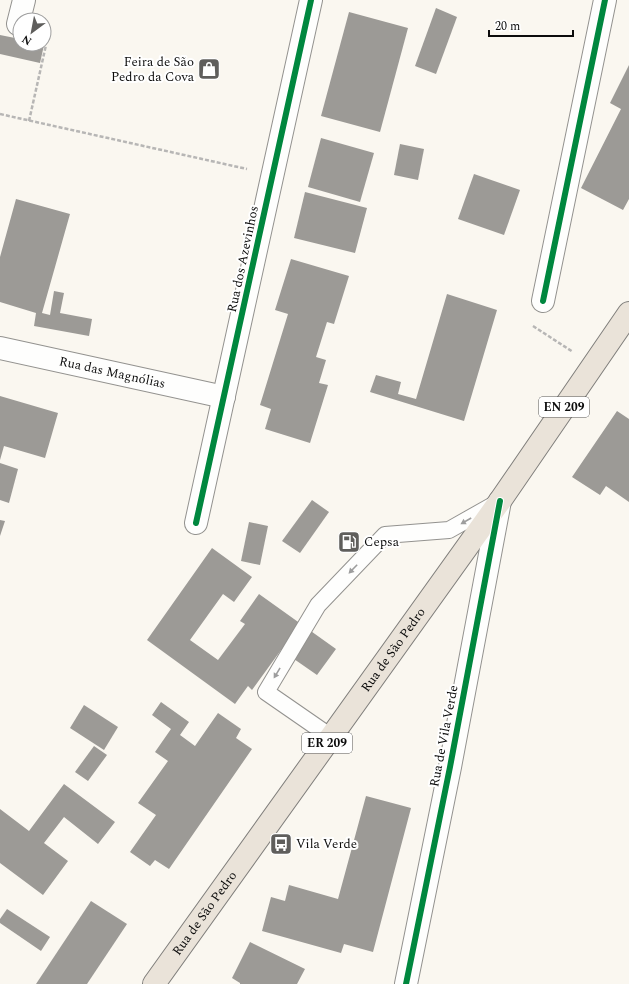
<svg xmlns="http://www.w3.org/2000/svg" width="629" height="984" viewBox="0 0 629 984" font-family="Spectral,serif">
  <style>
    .building { fill: #9c9a96 }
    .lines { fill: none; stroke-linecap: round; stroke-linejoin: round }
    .service-casing { stroke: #93928f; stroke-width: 18 }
    .minor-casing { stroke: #93928f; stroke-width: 24 }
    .primary-casing { stroke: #807f7c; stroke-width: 24 }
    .path { stroke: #b7b6b5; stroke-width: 2.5; stroke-dasharray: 4 2; stroke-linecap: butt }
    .service { stroke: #fefefd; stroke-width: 16 }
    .minor { stroke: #fefefd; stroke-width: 22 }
    .primary { stroke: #eae3d9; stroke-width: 22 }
    .cycleway-casing { stroke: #fff; stroke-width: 8 }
    .cycleway { stroke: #00873e; stroke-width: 6 }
    .oneway { fill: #9d9d9d }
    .labels { text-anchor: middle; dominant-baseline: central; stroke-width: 4; stroke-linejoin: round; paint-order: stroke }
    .shield { fill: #fff; stroke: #555; stroke-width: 1 }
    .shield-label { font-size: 12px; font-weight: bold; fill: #0c0c0c }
    .poi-label { font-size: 13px; fill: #0c0c0c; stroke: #fff; text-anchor: start }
    .street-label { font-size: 13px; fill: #0c0c0c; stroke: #fff }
  </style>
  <rect width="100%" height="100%" fill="#faf7f0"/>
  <g class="building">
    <path d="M436 8 457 17 436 74 415 66Z"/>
    <path d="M349 12 408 28 380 132 321 116Z"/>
    <path d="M0 35 20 39V44L44 45 40 63 0 54Z"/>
    <path d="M629 65V199L623 210 581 188 621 109 610 103Z"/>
    <path d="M321 138 374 153 360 202 308 187Z"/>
    <path d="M400 144 424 149 418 180 394 175Z"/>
    <path d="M474 174 520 190 504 235 458 219Z"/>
    <path d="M305 192 367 208 355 253 294 238Z"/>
    <path d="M16 199 70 214 42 313 50 315 54 291 64 293 60 313 92 319 89 336 34 326 36 313 0 302V257Z"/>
    <path d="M291 259 349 276 334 324 327 322 316 357 326 360 319 383 328 385 310 443 265 429 271 409 260 405 288 314 275 310Z"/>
    <path d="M447 294 497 310 464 421 370 392 376 375 401 382 398 394 416 399Z"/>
    <path d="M0 396 58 413 45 458 4 446 0 460Z"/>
    <path d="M617 411 629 419V502L606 486 600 495 572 477Z"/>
    <path d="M0 463 18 469 9 503 0 500Z"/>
    <path d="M312 500 329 512 300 553 282 541Z"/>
    <path d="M0 520 5 521 0 536Z"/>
    <path d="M249 522 268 526 260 565 241 561Z"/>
    <path d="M212 548 252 577 234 602 223 594 190 640 218 660 245 624 240 621 259 594 336 649 317 675 281 650 252 690 248 686 235 704 147 640Z"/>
    <path d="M161 702 189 722 180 735 195 746 218 713 241 729 236 738 252 749 169 869 155 860 150 866 130 852 156 815 138 803 168 761 155 752 171 729 152 715Z"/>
    <path d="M84 705 118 727 104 750 70 728Z"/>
    <path d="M94 746 107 755 88 781 75 772Z"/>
    <path d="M64 784 115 822 98 844 64 817 44 843 68 861 43 895 0 863V809L29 831Z"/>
    <path d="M366 796 411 808 373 952 344 944 341 953 262 931 271 897 285 901 289 885 338 899Z"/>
    <path d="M91 901 127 924 87 984H36Z"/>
    <path d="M7 909 50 937 41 951 0 923V919Z"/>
    <path d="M250 942 305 969 297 984H240V983L232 978Z"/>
  </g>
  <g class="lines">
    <g class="service-casing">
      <path id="service" d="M331 737 266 692 318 605 385 535 449 530 495 504"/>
    </g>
    <g class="minor-casing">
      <g id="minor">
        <path d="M18 24 24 0"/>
        <path d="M543 301 605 0"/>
        <path id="s1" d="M0 348 224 397"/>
        <path d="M196 523 311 0"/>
        <path d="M406 984 450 767 500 501"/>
      </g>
    </g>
    <g class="primary-casing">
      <g id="primary">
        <path id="s2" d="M154 984 500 501 629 313"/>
      </g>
    </g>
    <g class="path">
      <path d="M0 114 247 169"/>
      <path d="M29 121 46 45"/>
      <path d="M533 326 573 352"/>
    </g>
    <use href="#service" class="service"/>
    <use href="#minor" class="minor"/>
    <use href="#primary" class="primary"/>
    <g class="cycleway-casing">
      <g id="cycleway">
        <path d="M543 301 605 0"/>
        <path d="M196 523 311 0"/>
        <path d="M406 984 450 767 500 501"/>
      </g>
    </g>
    <use href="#cycleway" class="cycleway"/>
  </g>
  <defs><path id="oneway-solid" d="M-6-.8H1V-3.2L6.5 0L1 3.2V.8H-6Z"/></defs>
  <g class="oneway">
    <use href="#oneway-solid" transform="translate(466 521) rotate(150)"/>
    <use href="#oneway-solid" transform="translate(353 569) rotate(134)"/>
    <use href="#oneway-solid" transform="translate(277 673) rotate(121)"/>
  </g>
  <defs>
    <g id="shop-square" transform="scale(1.15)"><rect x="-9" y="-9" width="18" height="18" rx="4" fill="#5f5e5c" stroke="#fff"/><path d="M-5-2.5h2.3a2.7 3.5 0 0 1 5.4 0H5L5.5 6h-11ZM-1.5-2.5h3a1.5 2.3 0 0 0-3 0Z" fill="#fff"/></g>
    <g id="fuel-square" transform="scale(1.15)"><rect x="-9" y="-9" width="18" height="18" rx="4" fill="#5f5e5c" stroke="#fff"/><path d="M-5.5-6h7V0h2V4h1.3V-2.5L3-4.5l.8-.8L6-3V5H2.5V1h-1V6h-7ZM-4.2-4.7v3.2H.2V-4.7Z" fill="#fff"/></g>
    <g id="bus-square" transform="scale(1.15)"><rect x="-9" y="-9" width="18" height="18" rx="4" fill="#5f5e5c" stroke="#fff"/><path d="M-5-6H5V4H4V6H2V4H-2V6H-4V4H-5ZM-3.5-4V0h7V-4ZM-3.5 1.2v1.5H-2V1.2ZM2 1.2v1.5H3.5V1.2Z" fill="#fff"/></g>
  </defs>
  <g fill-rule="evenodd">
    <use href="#shop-square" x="209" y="69"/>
    <use href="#fuel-square" x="349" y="542"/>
    <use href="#bus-square" x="281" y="844"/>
  </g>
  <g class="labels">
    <g class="shield">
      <rect x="539" y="397" width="50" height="20" rx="3"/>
      <rect x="302" y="733" width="50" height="20" rx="3"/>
    </g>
    <g class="shield-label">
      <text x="564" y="407">EN 209</text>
      <text x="327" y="743">ER 209</text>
    </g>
    <g class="poi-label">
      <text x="194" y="62" text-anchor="end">Feira de São<tspan x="194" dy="15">Pedro da Cova</tspan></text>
      <text x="364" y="542">Cepsa</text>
      <text x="296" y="844">Vila Verde</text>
    </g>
    <g class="street-label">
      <text transform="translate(243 259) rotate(-78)">Rua dos Azevinhos</text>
      <text stroke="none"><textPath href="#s1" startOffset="115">Rua das Magnólias</textPath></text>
      <text stroke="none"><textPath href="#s2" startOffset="411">Rua de São Pedro</textPath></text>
      <text transform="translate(444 736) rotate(-79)">Rua de Vila Verde</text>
      <text stroke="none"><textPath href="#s2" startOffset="87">Rua de São Pedro</textPath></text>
    </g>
  </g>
  <g transform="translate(32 32) rotate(212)"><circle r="19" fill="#ffffff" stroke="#9e9e9e"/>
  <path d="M0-3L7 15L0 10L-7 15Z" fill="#5f5e5c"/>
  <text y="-6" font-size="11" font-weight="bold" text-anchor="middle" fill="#0c0c0c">N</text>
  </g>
  <path d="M489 30v6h84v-6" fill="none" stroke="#0c0c0c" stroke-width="2"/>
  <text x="495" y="30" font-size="12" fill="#0c0c0c" stroke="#ffffff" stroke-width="3" paint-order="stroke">20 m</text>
</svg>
